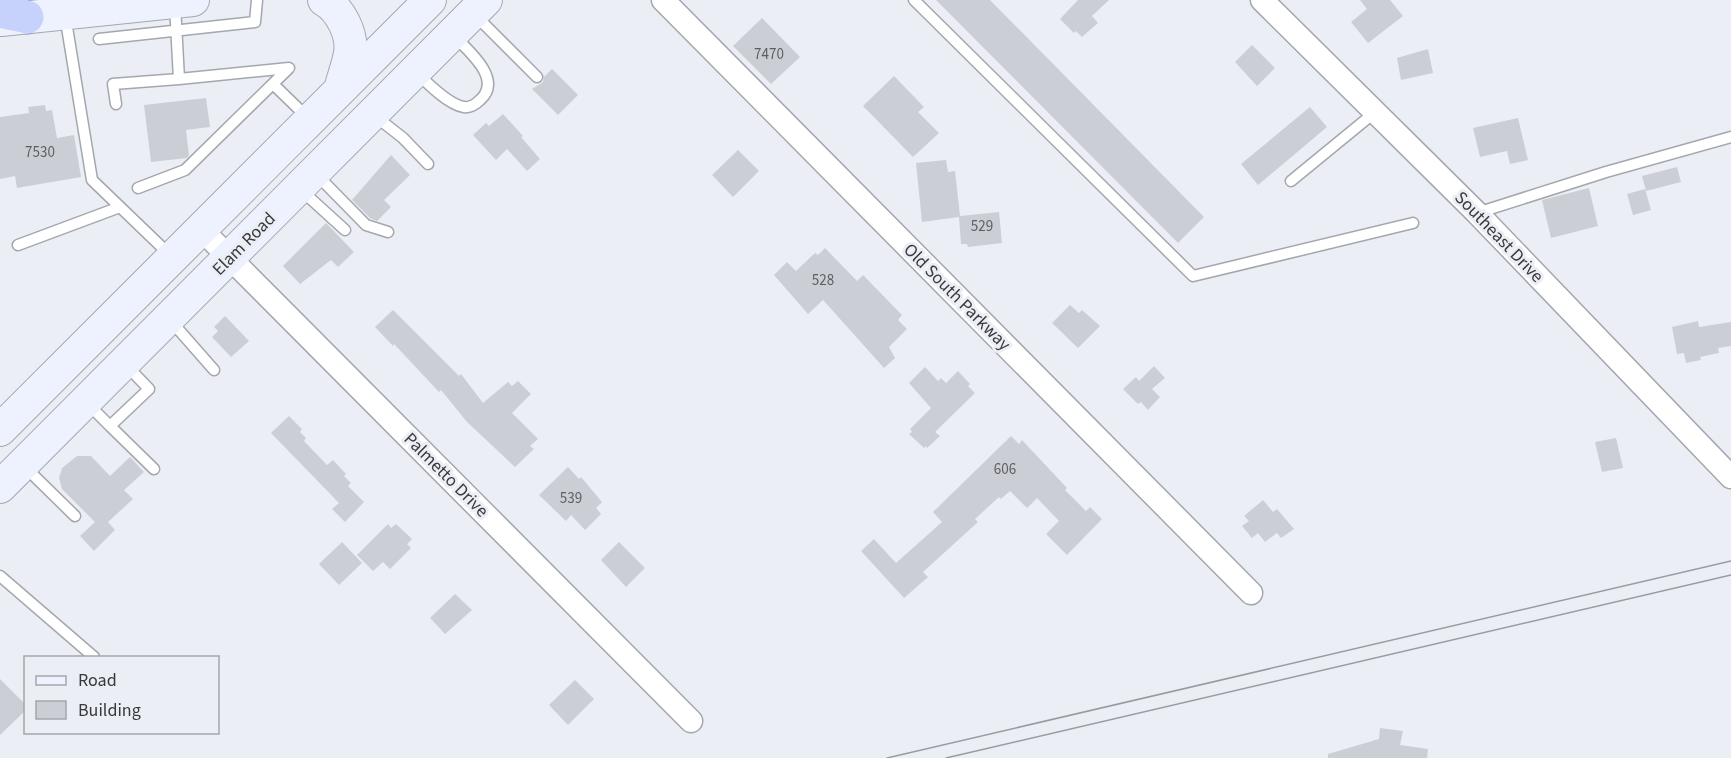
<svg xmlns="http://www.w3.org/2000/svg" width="1731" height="758" font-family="'Source Sans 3',sans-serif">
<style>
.building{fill:#ccced6}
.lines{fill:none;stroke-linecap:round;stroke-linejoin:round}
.service-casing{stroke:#a4a7ae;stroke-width:13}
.minor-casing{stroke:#a4a7ae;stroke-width:25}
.secondary-casing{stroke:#a4a7ae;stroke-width:34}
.motorway-casing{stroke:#949cb8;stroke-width:35}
.service{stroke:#fff;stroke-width:10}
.minor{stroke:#fff;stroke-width:22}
.secondary{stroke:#eef2fe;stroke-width:32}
.motorway{stroke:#c6d2fb;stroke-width:33}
.tram{stroke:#9a9ba1;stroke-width:1.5}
.labels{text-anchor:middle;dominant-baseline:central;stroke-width:6;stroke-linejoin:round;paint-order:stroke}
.number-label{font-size:15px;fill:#5d5e62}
.street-label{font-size:18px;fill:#38393c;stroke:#eceef6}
</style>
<rect width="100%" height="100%" fill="#eceef6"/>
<!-- building -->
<path class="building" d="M936,0H990L1204,217L1178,243Z
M1078,0H1109L1092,16L1098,23L1082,37L1076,31L1074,33L1060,19Z
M1360,0H1390L1403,16L1368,43L1351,22L1367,9Z
M762,18L800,57L771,84L733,46Z
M1252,45L1275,68L1257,86L1235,62Z
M1428,49L1433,73L1401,80L1397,58Z
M552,69L578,95L558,115L532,89L543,82L544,77Z
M894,76L924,107L918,112L939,133L913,157L863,106Z
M206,98L210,127L186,130L189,155L187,158L151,162L144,105Z
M45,105L46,111L52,110L57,138L74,135L81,177L17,188L15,176L0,179V117L29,113L28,107Z
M1310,107L1327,127L1258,185L1241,164Z
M503,114L523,136L521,137L540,159L527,171L507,149L496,160L473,135L486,123L489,126Z
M1518,118L1528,160L1510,164L1507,151L1480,157L1473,128Z
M738,150L759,171L733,197L712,175Z
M391,155L410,175L384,200L391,207L377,221L370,218L352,200Z
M946,160L948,172L955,171L960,216L999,212L1002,243L968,247L967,244H961L959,217L922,222L916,163Z
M1677,167L1681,182L1646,191L1642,176Z
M1589,188L1598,226L1551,238L1542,200Z
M1645,189L1651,210L1633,215L1627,194Z
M326,223L354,252L338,267L331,260L300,284L283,266Z
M825,248L857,281L863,275L902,315L898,320L907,329L889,347L895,358L884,368L823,300L808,314L774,275L787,262L796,271L815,253L818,255Z
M1070,305L1079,313L1082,310L1100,326L1078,348L1052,323Z
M393,310L459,376L461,374L483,403L508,382L512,386L518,381L531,394L512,413L538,439L530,446L534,449L515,467L467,422L441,390L439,392L394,344L393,346L375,327Z
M225,316L249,341L231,357L212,337L218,331L214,327Z
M1698,321L1699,327L1731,322V346L1718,348L1719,353L1700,357L1701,360L1686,363L1684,353L1677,354L1672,327Z
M1154,366L1165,378L1152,389L1160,397L1148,410L1141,402L1138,404L1123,389L1136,377L1139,381Z
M925,367L938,381L941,378L946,383L958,371L970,384L968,386L975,393L935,432L940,436L927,448L926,446L924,448L909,434L912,432L910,429L931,408L909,383Z
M289,416L302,429L300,432L306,438L304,441L327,465L333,460L346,474L344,476L351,483L348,486L364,502L345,522L332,509L339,503L271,433Z
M1011,436L1019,444L1022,440L1067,488L1065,490L1086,511L1090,507L1102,519L1067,555L1046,534L1059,521L1037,498L1027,508L1010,491L1001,499L999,497L975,519L978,522L923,572L928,577L904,598L861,551L874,539L896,563L942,522L933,512Z
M1616,438L1623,468L1602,472L1595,442Z
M77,456H91L110,476L130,457L144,472L124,490L133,499L108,522L115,530L94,551L80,536L95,522L62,489L59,478L62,468Z
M568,467L579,479L581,477L602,502L596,508L601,514L585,530L571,515L566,521L539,495Z
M1263,500L1273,512L1277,509L1294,529L1281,538L1277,533L1265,542L1258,533L1252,538L1242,526L1249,521L1244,516Z
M388,524L391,528L396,524L412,539L407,544L411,548L390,569L383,562L373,571L357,555Z
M342,542L362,563L339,585L319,564Z
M619,542L645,568L626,587L601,560Z
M455,594L472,610L445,634L430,618Z
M0,679L26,705V710L0,735Z
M575,680L594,699L568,725L549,705Z
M1380,728L1403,731L1400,745L1428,749L1427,758H1328V754L1379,739Z"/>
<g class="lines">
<defs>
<path id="service" d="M914,0L1193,276L1413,223
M474,14L537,77
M65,15L92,180L170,255
M99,39L255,22L257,0
M416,72C427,83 449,105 464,107C471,108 476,104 480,100C503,80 470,52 455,37
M273,84L308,118
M116,104L113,84L179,79L175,5
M375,116L403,138L428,164
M315,173L366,225L388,232
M1291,181L1374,113
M138,188L185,170L289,68L179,79
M301,190L345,230
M1477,213L1606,172L1731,137
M18,245L120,207
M171,321L214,370
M86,402L110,426L149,389L126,365
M110,426L154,469
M25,467L75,516
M0,576L94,657"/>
<path id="minor" d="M663,0L1251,593
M1262,0L1477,213L1731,477
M201,229L691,721"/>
<path id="secondary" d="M324,0C340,9 353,34 350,53C348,65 343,78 340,90
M1,20L193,0
M0,430L430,0
M0,487L486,0"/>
<path id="motorway" d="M0,11L27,17"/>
</defs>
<!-- service casing -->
<use href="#service" class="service-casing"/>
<!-- minor casing -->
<use href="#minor" class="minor-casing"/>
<!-- secondary casing -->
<use href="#secondary" class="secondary-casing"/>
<!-- motorway casing -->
<use href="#motorway" class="motorway-casing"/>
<!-- service -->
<use href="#service" class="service"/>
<!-- minor -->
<use href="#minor" class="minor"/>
<!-- secondary -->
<use href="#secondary" class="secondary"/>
<!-- motorway -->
<use href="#motorway" class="motorway"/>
<!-- tram -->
<path class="tram" d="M887,758L1731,561
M946,758L1731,575"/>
</g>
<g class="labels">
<!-- number labels -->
<g class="number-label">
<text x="769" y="54">7470</text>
<text x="40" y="152">7530</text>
<text x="982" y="226">529</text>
<text x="823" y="280">528</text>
<text x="1005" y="469">606</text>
<text x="571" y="498">539</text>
</g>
<!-- street labels -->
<g class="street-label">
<text transform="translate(1499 237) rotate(46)">Southeast Drive</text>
<text transform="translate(244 244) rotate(-45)">Elam Road</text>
<text transform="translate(957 297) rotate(45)">Old South Parkway</text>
<text transform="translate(446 475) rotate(45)">Palmetto Drive</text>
</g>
</g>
<!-- legend -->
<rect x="24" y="656" width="195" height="78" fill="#eceef6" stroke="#a4a6ac" stroke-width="1.5"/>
<rect x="36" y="676" width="30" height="9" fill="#eef2fe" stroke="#a4a6ac" stroke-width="1.5"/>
<text x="78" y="686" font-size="18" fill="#38393c">Road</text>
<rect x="36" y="701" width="30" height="18" fill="#ccced6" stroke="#a4a6ac" stroke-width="1.5"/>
<text x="78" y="716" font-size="18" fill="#38393c">Building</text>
</svg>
